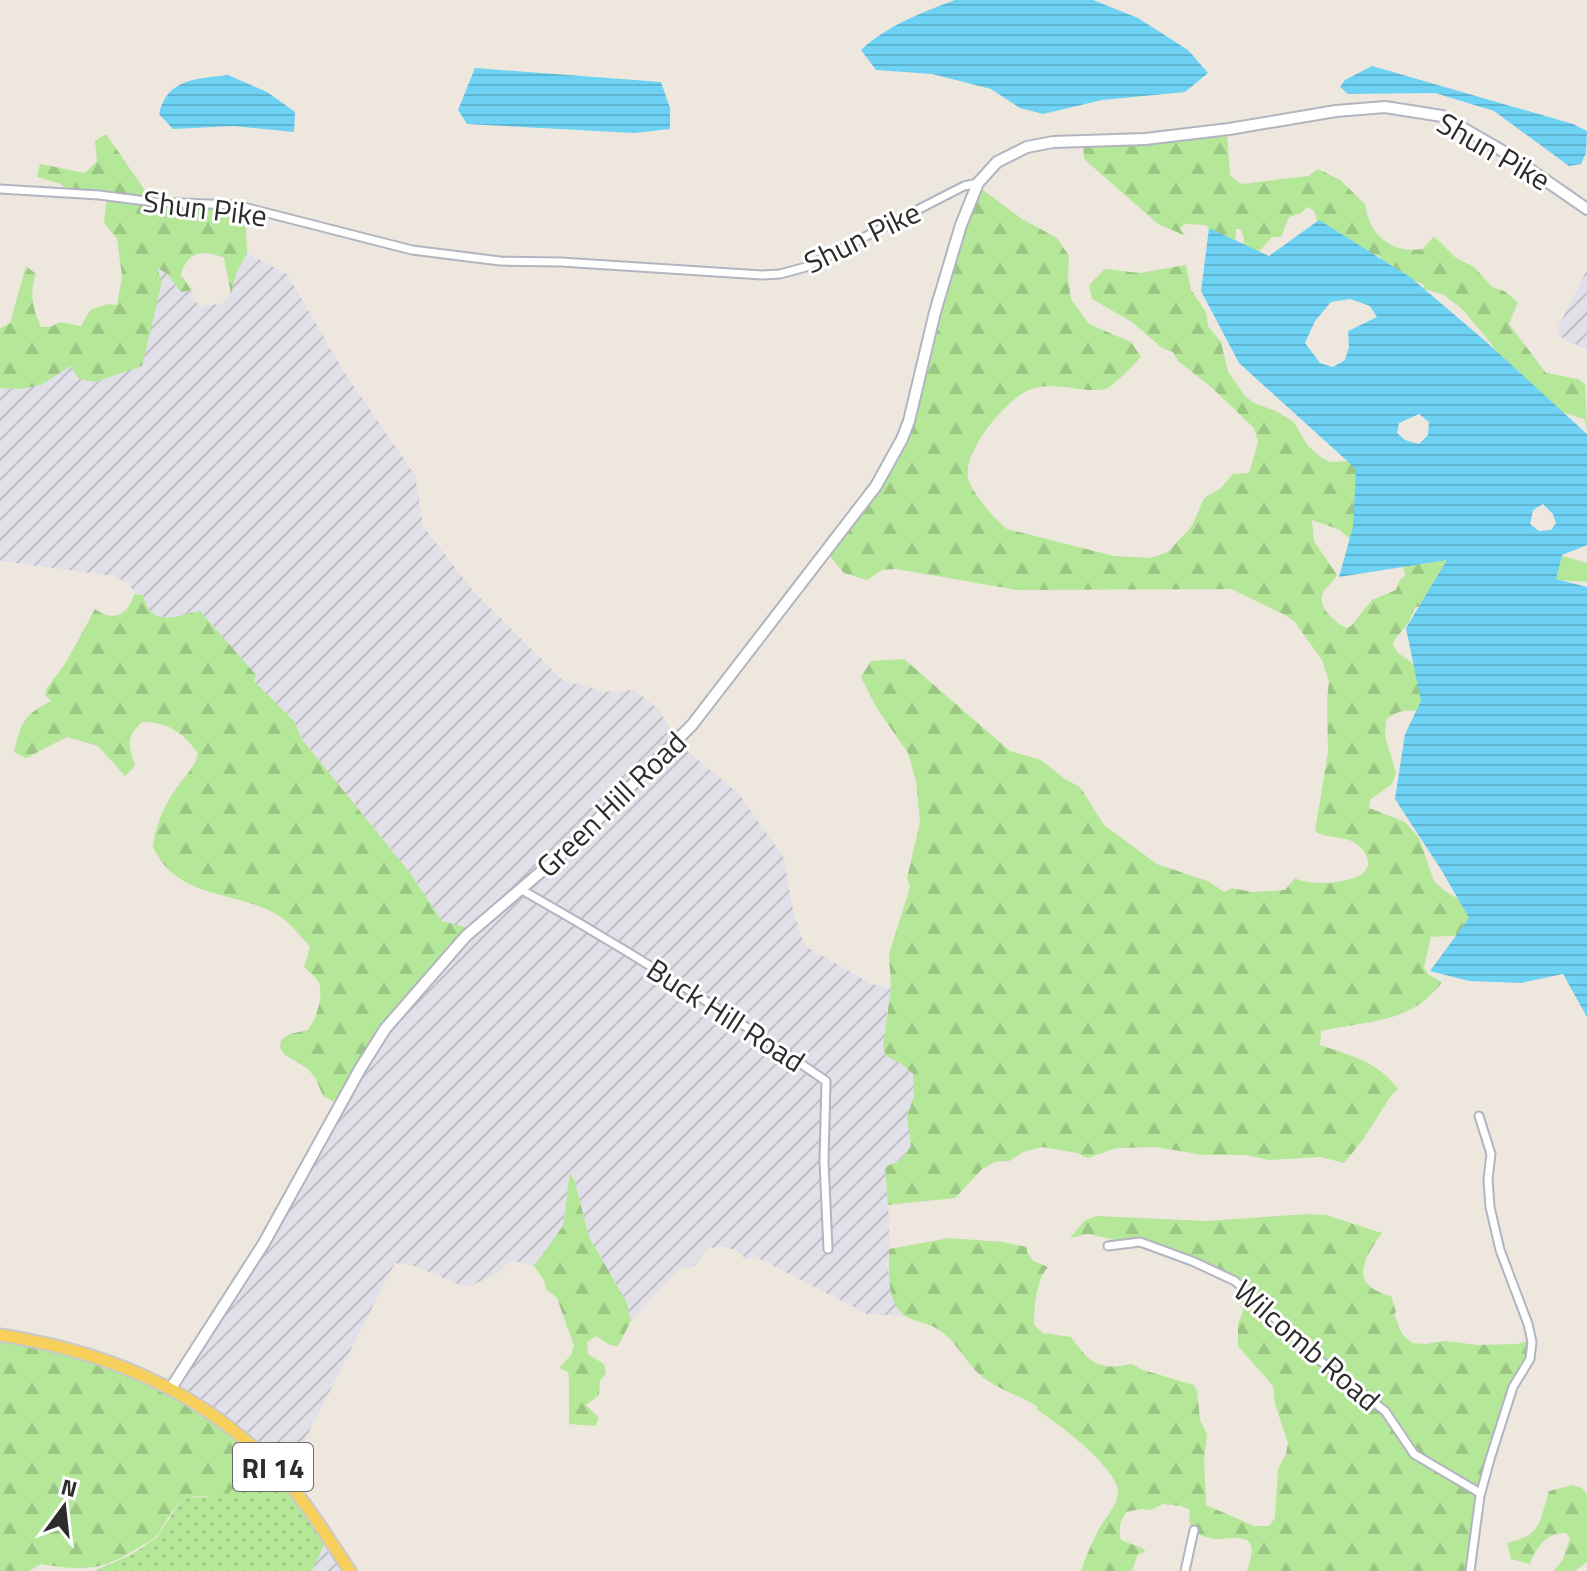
<svg xmlns="http://www.w3.org/2000/svg" width="1587" height="1571" font-family="'Titillium Web',sans-serif">
<style>
.industrial{fill:url(#industrial-furrows)}
.green{fill:url(#green-dots)}
.forest{fill:url(#forest-firs)}
.water{fill:url(#water-rules);fill-rule:evenodd}
.lines{fill:none;stroke-linecap:round;stroke-linejoin:round}
.street-casing{stroke:#b2b5c0;stroke-width:11}
.secondary-casing{stroke:#b2b5c0;stroke-width:14}
.primary-casing{stroke:#c8c8c8;stroke-width:15}
.street{stroke:#fff;stroke-width:7}
.secondary{stroke:#fff;stroke-width:10}
.primary{stroke:#f7d05b;stroke-width:11}
.labels{text-anchor:middle;dominant-baseline:central;stroke-width:6;stroke-linejoin:round;paint-order:stroke}
.shield{fill:#fff;stroke:#6b6b6b;stroke-width:2}
.shield-label{font-size:28px;font-weight:bold;fill:#2c2c2c}
.street-label{font-size:30px;fill:#2c2c2c;stroke:#fff}
</style>
<defs>
<pattern id="industrial-furrows" width="10" height="10" patternUnits="userSpaceOnUse" patternTransform="scale(2)"><rect width="10" height="10" fill="#e1dfe7"/><path d="M-1 1l2-2M0 10L10 0M9 11l2-2" fill="none" stroke="#c1c0c6"/></pattern>
<pattern id="green-dots" width="8" height="8" patternUnits="userSpaceOnUse" patternTransform="scale(2)"><rect width="8" height="8" fill="#b5e799"/><path d="M2 2h.1M6 6h.1" fill="none" stroke="#9cc684" stroke-width="1.8" stroke-linecap="round"/></pattern>
<pattern id="forest-firs" width="22" height="20" patternUnits="userSpaceOnUse" patternTransform="scale(2)"><rect width="22" height="20" fill="#b5e799"/><path d="M5 1l3.5 6h-7zM16 11l3.5 6h-7z" fill="#9cc684"/></pattern>
<pattern id="water-rules" width="6" height="5" patternUnits="userSpaceOnUse" patternTransform="scale(2)"><rect width="6" height="5" fill="#6ed2f4"/><path d="M0 2.5h6" fill="none" stroke="#5fb4d1"/></pattern>
</defs>
<rect width="100%" height="100%" fill="#eee7de"/>
<!-- industrial -->
<path class="industrial" d="M247,253L287,274L344,372L415,475L423,526L473,591L562,680L605,692L635,690L658,709L681,746L738,793L784,858L792,906L804,945L871,984L891,988L886,1017L887,1056L903,1064L913,1075L914,1096L907,1117L911,1146L901,1160L885,1168L889,1221V1255L886,1265L906,1316L867,1314L754,1256L747,1260L736,1250L723,1247L708,1248L694,1266L679,1269L631,1321L627,1303L589,1237L575,1182L571,1173L563,1226L534,1266L511,1260L498,1273L470,1286L460,1285L415,1266L395,1263L295,1459L278,1475L174,1390L266,1240L442,921L410,873L301,738L294,721L254,681L201,612L168,618L156,617L147,610L143,595L135,594L129,584L114,576L0,561V388L21,389L70,366L156,267L166,273L181,292L192,290L194,300L201,307L223,303L231,293L236,274Z
M1587,270V350L1559,336L1557,329Z
M326,1541L349,1571H312Z"/>
<!-- green -->
<path class="green" d="M264,1462L278,1475L326,1541L312,1571H94L131,1555L157,1537L177,1507L186,1498L214,1496L247,1480Z"/>
<!-- forest -->
<path class="forest" d="M1227,131L1230,175L1241,184L1308,176L1318,169L1340,180L1365,204C1369,235 1391,254 1423,249L1433,237L1436,238L1455,257L1474,267L1492,287L1504,291L1518,302L1509,324L1546,373L1578,379L1585,384L1587,429L1584,419L1562,412L1503,361L1486,337L1461,308L1444,295L1424,289L1423,284L1394,273L1391,264L1383,262L1379,256L1321,236L1314,210L1307,207L1301,213L1289,217L1281,237H1272L1241,272L1244,239L1241,229H1236L1235,245L1227,243L1226,236L1216,235L1206,225L1184,224L1180,229L1186,236L1158,224L1084,159L1083,139Z
M106,134L144,189L161,200L245,208L247,253L236,274L231,294L224,258C203,249 187,251 181,275L192,290L181,292L166,273L157,268L162,282L142,366L95,382L79,379L70,366L43,384L22,389L0,388V328L10,323L26,266L36,274C29,293 33,310 41,327H50L60,322L81,326L90,310L108,304L117,305L122,276L117,239L104,223L107,197L69,193L61,184L37,177L40,164L85,173L97,161L95,141Z
M979,187L1022,219L1057,238L1069,256L1068,279L1071,299L1089,324L1131,342L1141,357C1134,364 1113,387 1105,389C1084,394 1056,380 1031,389C1007,398 959,454 969,481C974,495 995,520 1007,529L1114,556L1150,558L1168,552L1192,526L1204,498L1221,488L1233,474L1249,473L1258,442L1254,428L1210,386L1178,361L1173,352L1162,348L1132,322L1092,299L1089,285L1105,269L1139,273L1186,265L1191,290L1206,312L1208,326L1221,342L1228,372L1245,396L1254,403L1276,411L1294,422L1308,446L1322,458L1331,462L1349,461L1360,470L1362,550L1340,530L1312,520L1314,541L1337,575C1334,582 1328,585 1324,591C1315,606 1335,623 1347,628L1351,626L1372,600L1396,590L1399,581L1405,576L1403,562L1447,559L1459,568L1432,605L1415,607L1409,622L1394,640L1393,645L1398,653L1411,662L1419,673L1427,712C1412,710 1398,708 1386,720L1385,736L1396,773L1392,784L1370,800L1369,808L1405,822L1419,838L1434,881L1445,891L1475,909L1467,935L1431,937L1424,967L1429,975L1442,982C1411,1024 1369,1020 1321,1031L1320,1045C1352,1056 1377,1061 1398,1089L1392,1094L1362,1141L1344,1163L1321,1157L1269,1160L1245,1155H1203L1156,1147L1116,1148L1088,1158L1077,1153L1042,1147L1023,1152L1009,1161L995,1162L982,1169L955,1198L888,1205L885,1167L901,1160L911,1146L907,1117L914,1096L913,1074L902,1064L886,1056L883,1046L891,988L889,954L910,887L907,878L920,822L916,781L908,753L876,707L861,677L871,661L904,659L1010,751L1041,760L1065,779L1080,787L1104,825L1157,864L1210,882L1224,892L1232,888L1252,892L1285,890L1295,878C1314,889 1392,883 1361,848C1348,833 1329,841 1315,831L1328,752L1327,700L1329,681L1322,660L1294,621L1283,614L1231,589L1017,590L896,569L882,570L867,580L844,573L827,553L903,439L951,254Z
M1553,553L1587,563V582L1558,580L1548,574Z
M134,594L143,595C152,629 174,616 200,611L256,675L254,681L294,721L301,738L410,873L442,921L472,929L396,1015L340,1105L323,1096L316,1079L308,1069L285,1055L280,1048L281,1040L290,1034L308,1030C316,1019 325,994 318,981C314,975 308,971 304,967L310,947C301,937 291,923 279,916C236,889 178,901 153,847C155,827 164,805 177,787C186,775 194,768 198,754C185,733 166,721 142,722C125,738 129,745 135,766L125,776L98,746L67,737L26,758L14,752C21,722 24,715 51,701L45,695L46,689L65,664L95,609C113,623 129,614 134,594Z
M570,1172L575,1182L589,1237L627,1303L631,1321L618,1346L610,1345L596,1336L587,1342L588,1354L604,1364L606,1373L600,1381L599,1395L586,1405L599,1418L595,1426L569,1424V1378L568,1372L559,1368L571,1355L574,1346L557,1298L546,1289L544,1280L534,1266L563,1226Z
M1307,1214L1326,1215L1382,1233C1363,1259 1348,1285 1391,1296L1396,1312L1394,1314L1402,1334L1412,1343L1425,1344L1445,1341L1478,1345L1517,1344L1530,1340L1533,1351L1513,1387L1480,1494L1471,1571H1247C1257,1541 1252,1535 1221,1539C1212,1540 1202,1535 1194,1533L1189,1521L1190,1510L1181,1506L1163,1504L1151,1510L1141,1509L1126,1512C1120,1521 1118,1530 1121,1540L1144,1549L1145,1552L1138,1554L1132,1571H1081C1085,1558 1092,1543 1098,1531C1104,1519 1117,1506 1118,1493C1120,1470 1057,1422 1037,1410V1406C1018,1395 994,1388 978,1373C963,1358 955,1339 936,1328C923,1321 908,1322 898,1309C887,1294 889,1267 889,1249L949,1238L1003,1242L1027,1247V1252L1033,1261L1048,1267C1036,1280 1034,1308 1034,1325L1043,1333L1071,1337C1090,1364 1100,1371 1132,1364L1143,1370L1194,1385L1197,1391L1200,1420L1207,1435L1204,1459L1206,1505L1254,1526H1269L1275,1518L1278,1469L1286,1454L1288,1443L1275,1404L1273,1386L1238,1346V1324L1243,1311L1239,1284L1152,1248L1088,1234L1070,1238L1084,1221L1096,1216L1206,1221Z
M0,1337L60,1346L171,1387L264,1462C249,1475 237,1493 214,1496C204,1497 194,1494 184,1500C173,1507 165,1523 158,1534C154,1540 145,1543 138,1548C103,1571 83,1571 41,1564L29,1571H0Z
M1573,1485L1582,1488L1587,1494V1562L1575,1571H1554L1563,1559L1570,1538L1566,1533C1546,1533 1537,1546 1530,1564L1511,1559L1507,1543C1542,1535 1539,1523 1549,1491Z"/>
<!-- water -->
<path class="water" d="M955,0H1093L1138,18L1188,50L1208,73L1185,92L1102,100L1043,114L1020,108L991,89L932,74L876,70L861,50C888,25 921,13 955,0Z
M1372,66L1573,124L1587,131L1586,153L1581,164L1569,166L1494,111L1435,93L1348,94L1340,87L1345,80Z
M475,68L661,82L670,108V129L634,133L467,124L458,110Z
M228,75L267,92L295,112L294,132L233,126L173,129L159,114C167,78 197,79 228,75Z
M1319,220L1410,277L1483,339L1587,434V545L1562,555L1556,579L1587,587V1017L1563,974L1521,983L1469,981L1430,971L1469,918L1442,871L1395,799L1405,734L1421,701L1406,628L1447,560L1339,577L1353,527L1356,469L1239,363L1201,291L1209,228L1269,256ZM1350,299L1370,306L1377,317L1348,331L1349,347L1345,360L1333,367L1320,363L1305,343L1315,321L1331,302ZM1419,414L1429,422L1428,435L1419,444L1405,440L1397,433L1399,423ZM1543,504L1553,514L1556,523L1551,530L1539,531L1530,524L1533,510Z"/>
<g class="lines">
<defs>
<path id="street" d="M0,189L99,195L154,202L236,205L412,250L500,261L561,262L762,275L780,274L806,267L964,186L978,183
M522,890C626,949 728,1013 826,1081L824,1161L828,1249
M1108,1246L1140,1242L1192,1261L1235,1281L1318,1359L1385,1411L1414,1454L1480,1493
M1185,1571L1194,1530
M1470,1571L1480,1496L1490,1459L1513,1387L1530,1359L1532,1342L1528,1324L1500,1250L1490,1207L1488,1179L1491,1154L1479,1116"/>
<path id="secondary" d="M171,1388L264,1243L360,1069L385,1029L466,936L571,846L692,725L876,486L902,439L909,421L935,312L961,225L978,183L997,162L1027,147L1053,142L1145,139L1229,129L1336,111L1385,107L1442,116L1506,153L1587,209"/>
<path id="primary" d="M0,1335C117,1353 218,1398 295,1491C315,1516 332,1544 350,1571"/>
</defs>
<!-- street casing -->
<use href="#street" class="street-casing"/>
<!-- secondary casing -->
<use href="#secondary" class="secondary-casing"/>
<!-- primary casing -->
<use href="#primary" class="primary-casing"/>
<!-- street -->
<use href="#street" class="street"/>
<!-- secondary -->
<use href="#secondary" class="secondary"/>
<!-- primary -->
<use href="#primary" class="primary"/>
</g>
<g class="labels">
<!-- shield labels -->
<rect class="shield" x="233" y="1443" width="80" height="48" rx="6"/>
<g class="shield-label">
<text x="273" y="1467">RI 14</text>
</g>
<!-- street labels -->
<g class="street-label">
<text transform="translate(1494 151) rotate(30)">Shun Pike</text>
<text transform="translate(205 208) rotate(7)">Shun Pike</text>
<text transform="translate(862 237) rotate(-26)">Shun Pike</text>
<text transform="translate(611 804) rotate(-44)">Green Hill Road</text>
<text transform="translate(726 1015) rotate(33)">Buck Hill Road</text>
<text transform="translate(1307 1345) rotate(41)">Wilcomb Road</text>
</g>
</g>
<!-- north arrow -->
<g transform="translate(64 1507) rotate(15)" stroke="#ffffff" stroke-width="6" paint-order="stroke">
<path d="M0-6L14 30L0 20L-14 30Z" fill="#2c2c2c"/>
<text y="-12" font-size="22" font-weight="bold" text-anchor="middle" fill="#2c2c2c">N</text>
</g>
</svg>
